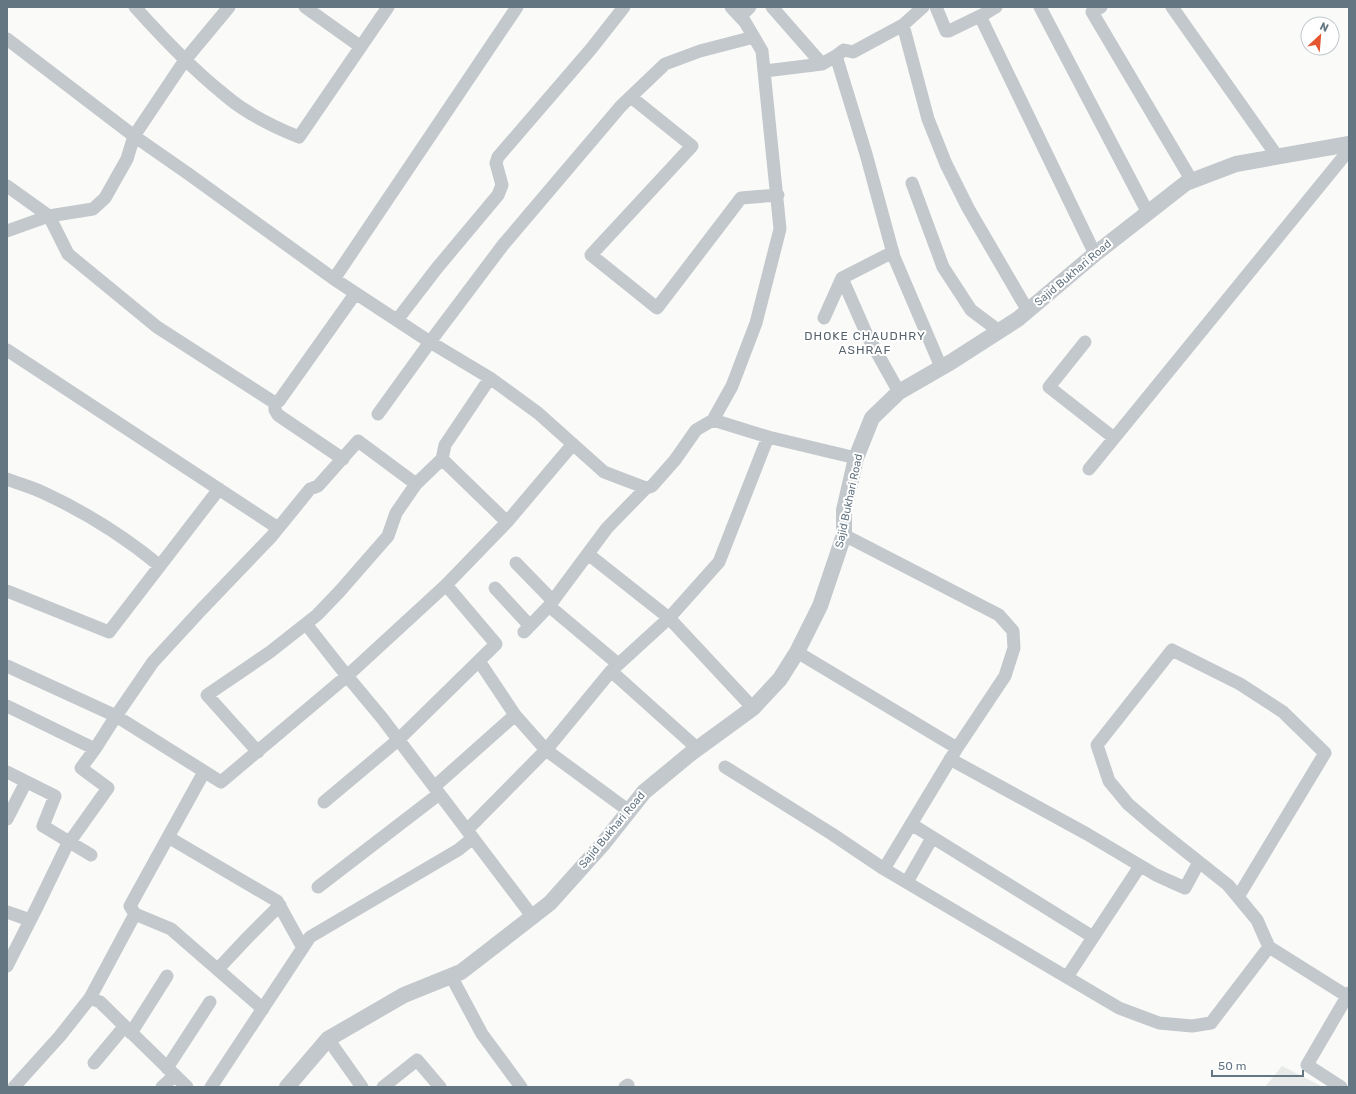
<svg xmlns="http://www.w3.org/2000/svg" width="1356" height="1094" font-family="Rubik,sans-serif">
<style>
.built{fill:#e8e9e9}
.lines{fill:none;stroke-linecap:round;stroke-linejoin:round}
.minor{stroke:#c3c8cc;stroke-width:13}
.tertiary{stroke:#c3c8cc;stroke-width:16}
.labels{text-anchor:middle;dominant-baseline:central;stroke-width:4;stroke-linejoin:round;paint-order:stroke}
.street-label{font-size:11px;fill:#657683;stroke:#fff}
.neighbourhood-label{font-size:12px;letter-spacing:1px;fill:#57646e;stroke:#fff}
</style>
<rect width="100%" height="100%" fill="#fafaf8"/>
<!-- built -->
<path class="built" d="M1282,1066L1323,1087H1265Z"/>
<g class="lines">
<!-- minor -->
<path class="minor" d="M135,7C162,37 189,66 220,91C227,97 234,103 242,108C260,120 279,129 299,137L388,7
M305,7L361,47
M772,7L822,64
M936,7L946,31H949L986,13L996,7
M1040,7L1148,213
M1101,7L1092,12L1192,181
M1172,7L1277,156
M980,16L1095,254
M740,17L750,7
M903,25L928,119L946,164L968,208L1028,311
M7,39L134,136L190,175L334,279L430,342L490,378L538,413L604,472L646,488L652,486L675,460L696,430L713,420L768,437L856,458
M836,56L866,154L894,257L941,367
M765,71L822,64L836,56L844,50L853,52L903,25L923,7
M631,97L692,146L591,255L657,308L741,198L778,195
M912,183L943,267L971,310L999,331
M7,186L49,216L68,254L157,327L275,403L279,401L355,294
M7,231L49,216L93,209L105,198L127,159L134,136L185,60L229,7
M842,278L867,335L899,392
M334,279L517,7
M824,318L842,278L893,252
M397,320L437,268L498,195L502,185L496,163L498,157L591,49L624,7
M1085,342L1049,387L1114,438
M7,350L278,528
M275,403V410L278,415L343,459
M378,414L430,342L503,245L621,106L665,64L700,51L754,37
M713,420L732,386L756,323L780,229L762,51L745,22L731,7
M442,459L507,522
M1089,469L1349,150
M7,479C19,484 32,487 44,493C85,512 125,537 160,566
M844,535L999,615L1013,631L1014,648L1005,676L957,748L884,869
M588,554L669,618L753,708
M516,563L553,601
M495,588L530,626
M7,591L109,632L219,489
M549,606L618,664
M306,624L347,676L446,585L507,522L573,444
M524,632L549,606L607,528L646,488
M797,652L957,748
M479,661L515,715L546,750L629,811
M7,666L116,716L221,782L347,676L382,718L532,916
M611,671L669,618L719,562L768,437
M7,706L95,749L116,716L153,662L200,611L271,537L310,489L318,486L358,441L416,484
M258,752L207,695L270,652L317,615L340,591L388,536L396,513L416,484L442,459L445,445L490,378
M950,759L1087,834L1156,875L1185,888L1199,862
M725,767L832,834L884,869L1119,1008L1159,1023L1192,1026L1211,1023L1269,947L1347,996
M7,772L55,796L43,826L91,855
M434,787L515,715
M324,802L398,740L496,644L446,585
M7,819L26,782
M911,824L1093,937
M467,830L546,750L611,671L698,749
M168,837L277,901L303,948
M907,882L932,838
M318,887L439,794
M1238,897L1325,753L1283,712L1240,684L1172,650L1097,745L1109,781L1128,804L1155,827L1228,885L1257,920L1269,947
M7,912L30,920
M135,914L130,906L204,772
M7,966L36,909L66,847L108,788L81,768L95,749
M218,969L248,937L280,905
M451,976L482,1034L521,1087
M1067,977L1140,866
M131,1033L167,976
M328,1039L362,1087
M94,1063L124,1027
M167,1068L210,1002
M14,1087L60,1036L90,998
M162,1087L175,1075
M187,1087L100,1002L90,998L135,914L171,929L263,1009
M211,1087L310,937L458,850L473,838
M383,1087L417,1060L440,1087
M625,1087L628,1085
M1341,1087L1307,1065L1349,993"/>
<!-- tertiary -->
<path class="tertiary" d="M287,1087L328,1039L404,995L461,972L550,903L602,845L644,792L690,754L753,708L780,679L797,652L820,606L844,535V510L856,458L872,418L899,392L951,362L1018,319L1095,254L1186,183L1236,164L1349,144"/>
</g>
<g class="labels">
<!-- street labels -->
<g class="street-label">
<text transform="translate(1073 273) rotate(-40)">Sajid Bukhari Road</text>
<text transform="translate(849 501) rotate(-78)">Sajid Bukhari Road</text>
<text transform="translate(612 830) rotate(-50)">Sajid Bukhari Road</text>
</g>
<!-- neighbourhood labels -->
<g class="neighbourhood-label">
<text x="865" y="336">DHOKE CHAUDHRY<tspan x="865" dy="14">ASHRAF</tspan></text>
</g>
</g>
<!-- border -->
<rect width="1356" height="1094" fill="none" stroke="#657683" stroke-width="16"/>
<!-- north arrow -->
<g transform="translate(1320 36) rotate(26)"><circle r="19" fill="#ffffff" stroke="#c1c8cd"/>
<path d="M0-3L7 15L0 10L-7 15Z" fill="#e4572e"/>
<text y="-6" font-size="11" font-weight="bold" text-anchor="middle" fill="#657683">N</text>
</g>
<!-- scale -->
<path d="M1212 1070v6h91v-6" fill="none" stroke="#657683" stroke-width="2"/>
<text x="1218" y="1070" font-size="12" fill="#657683" stroke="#ffffff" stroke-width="3" paint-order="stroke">50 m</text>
</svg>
